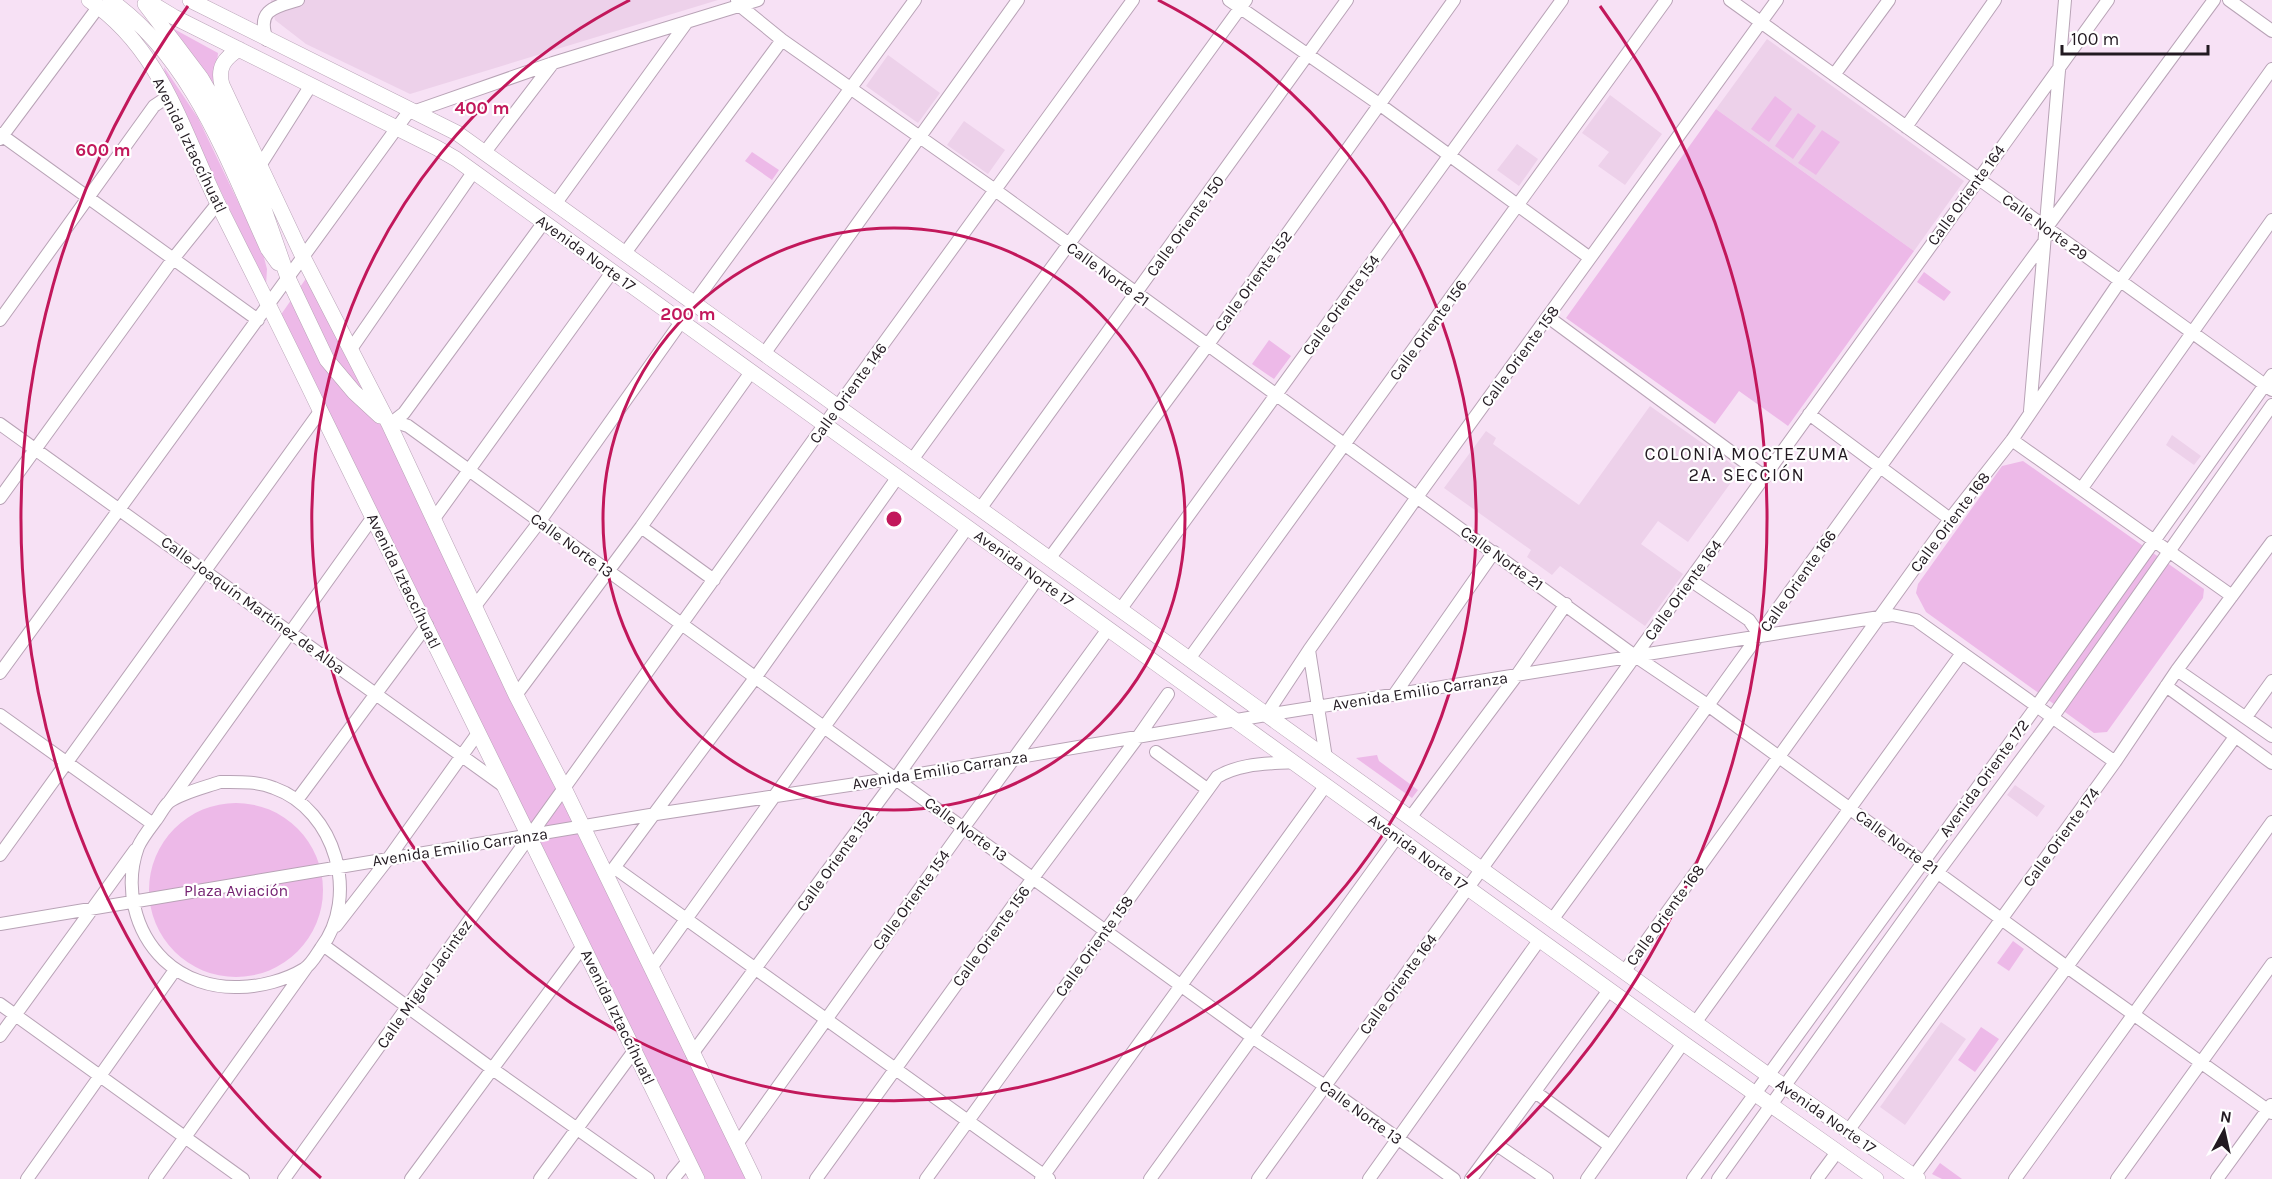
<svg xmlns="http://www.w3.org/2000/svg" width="2272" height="1179" font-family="Karla,sans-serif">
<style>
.built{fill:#edd1ea}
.green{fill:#edb9e8}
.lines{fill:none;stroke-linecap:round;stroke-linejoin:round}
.minor-casing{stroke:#b8a3b6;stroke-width:14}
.major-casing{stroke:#b8a3b6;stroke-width:16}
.minor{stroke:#fff;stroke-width:12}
.major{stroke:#fff;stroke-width:15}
.ring{fill:none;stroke:#c2185b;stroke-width:3}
.labels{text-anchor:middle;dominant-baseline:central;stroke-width:4.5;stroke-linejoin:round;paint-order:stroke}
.street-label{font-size:16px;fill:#221a21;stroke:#fff}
.park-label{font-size:16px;fill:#752272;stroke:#fff}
.neighbourhood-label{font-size:18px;letter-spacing:1.5px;fill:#221a21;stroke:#fff}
.centre{fill:#c2185b;stroke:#fff;stroke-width:3}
.ring-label{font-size:18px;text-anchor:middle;font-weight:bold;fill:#c2185b;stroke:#fff;stroke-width:4.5;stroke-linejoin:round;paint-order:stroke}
</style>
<rect width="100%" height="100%" fill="#f7e1f5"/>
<!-- built -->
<path class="built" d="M271,0H718L410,94L306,44L275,20Z
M1767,39L1964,181L1914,251L1716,109Z
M888,55L940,93L918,123L866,86Z
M1610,95L1662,134L1625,185L1598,166L1609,152L1582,133Z
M964,121L1005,150L988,174L947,145Z
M1517,144L1538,159L1519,186L1497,170Z
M1650,406L1740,470L1688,542L1658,521L1641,544L1683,574L1645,626L1560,566L1552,575L1527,557L1531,550L1444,488L1486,431L1496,438L1493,444L1579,505Z
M2172,435L2201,456L2194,465L2166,445Z
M2015,785L2045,806L2037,817L2007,795Z
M1941,1022L1966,1039L1905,1125L1880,1107Z"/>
<!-- green -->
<path class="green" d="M163,23L218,53L216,74L218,96Z
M164,67L198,118L263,254L267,269L266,285L165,75Z
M1775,96L1792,109L1769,142L1751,129Z
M1716,109L1914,251L1788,426L1739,391L1715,424L1566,318Z
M1798,113L1816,126L1793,159L1775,146Z
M1822,130L1840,142L1816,175L1798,163Z
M752,152L779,170L772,180L745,161Z
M1924,272L1951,292L1944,301L1917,282Z
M307,277L393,442L750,1179H701L280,316Z
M1269,340L1291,356L1274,379L1252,364Z
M2023,461L2204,589L2203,598L2107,732L2094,733L1926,612L1916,593L1918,584L2002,466Z
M1377,755L1379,761L1418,790L1412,798L1356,758Z
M149 890a87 87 0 1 1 174 0a87 87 0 1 1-174 0Z
M2013,941L2024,949L2009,971L1997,963Z
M1981,1027L1999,1039L1975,1072L1958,1060Z
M1940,1163L1962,1179H1942L1932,1174Z"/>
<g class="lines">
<defs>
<path id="minor" d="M737,0L739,5L782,40L995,190L1635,656L1709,706L2067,967L2272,1113
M1229,0L1379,104L1590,258
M1730,0L2272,390
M2229,0L2272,31
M267,40C256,10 274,7 298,0
M1834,75L1889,0
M1906,127L1995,0
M0,134L258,320
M0,139L99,6
M485,152L553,63
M261,164L311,85
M556,203L687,22
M2047,227L2214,0
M625,253L782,40
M694,303L915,0
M1548,317L1765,477
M0,320L154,106L169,96
M351,349L474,171
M764,354L1018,0
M2030,411L2065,0
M1809,414L1950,519
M0,424L505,787
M389,424L399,423L408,426L1252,1037L1325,1086L1454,1179
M390,424L404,413L544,222
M2012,440L2232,596
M912,460L1246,0
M2082,488L2272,220
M0,498L173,259L218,203
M980,509L1347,0
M433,520L612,272
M641,527L714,580
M1049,559L1207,346L1454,0
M1690,580L1749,620L1760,636
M475,606L540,521L681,322
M1120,610L1562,0
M1309,650L1326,758
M1189,659L1666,0
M2177,670L2272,736
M0,673L407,114L553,63L758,0
M2166,686L2272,763
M516,695L641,527L751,372
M1394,695L1494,552
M0,715L153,824
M1266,715L1309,650L1417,497L1777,0
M2246,717L2272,681
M1156,752L1207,789
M220,782C238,782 257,781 274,788C336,810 360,897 321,948C317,954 311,965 304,969C286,980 260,987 239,987C212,988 184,979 164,960C134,931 124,886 138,847C142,838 150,828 156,820C160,815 164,806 169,802C181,793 206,787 220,782Z
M297,800L427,625
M169,802L373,517
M1410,818L1517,675L1566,604
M0,855L321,410
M615,868L1049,1179
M611,872L755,678L897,478
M1552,920C1717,695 1878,467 2044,242
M0,924L656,814L896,778L1266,715L1892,615L1916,620L2115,762
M336,926L388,859L478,733
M323,945L491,1068L648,1179
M651,968L967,528
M1624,972L1950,519L2012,440L2120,281L2272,69
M0,1004L243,1179
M1695,1023L1962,653
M0,1036L135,850
M692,1054L896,778L1038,578
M1535,1092L1610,1146
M1848,1131L2115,762L2177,670L2272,542
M737,1144L964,827L1108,629
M1497,1145L1547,1179
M1914,1176L2235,737
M27,1179L175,970
M155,1179L306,968
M284,1179L817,435L1133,0
M411,1179L583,946
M540,1179L634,1051
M673,1179L688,1161
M816,1179L1033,878L1138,737L1168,694
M926,1179L1217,777C1240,763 1267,764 1293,762
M1041,1179L1326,785
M1150,1179L1397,837
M1258,1179L2108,0
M1369,1179L1540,939
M1471,1179L1609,990
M1587,1179L1683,1043
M1693,1179L2036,707L2272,375
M1718,1179L1938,872L2052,718L2272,405
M1817,1179L1837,1152
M2015,1179L2272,822
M2117,1179L2272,964
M2217,1179L2271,1105"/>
<path id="major" d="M89,0C162,49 182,131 219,206C253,274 287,341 320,410C445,666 573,921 697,1179
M110,0C193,59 227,160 268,249L278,263
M146,0L174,17L437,148L456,159L1683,1043L1876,1179
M190,0L457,133L1768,1075L1918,1179
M145,4L201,78L215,102L257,189L288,278L327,360L354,392L380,416
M239,49C225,58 217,67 222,85L303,257L389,424L516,695L564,788L754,1179"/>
</defs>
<!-- minor casing -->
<use href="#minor" class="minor-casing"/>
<!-- major casing -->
<use href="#major" class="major-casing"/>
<!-- minor -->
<use href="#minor" class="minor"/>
<!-- major -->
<use href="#major" class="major"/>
</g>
<!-- distance rings -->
<g class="ring">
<circle cx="894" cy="519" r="291"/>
<path d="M1158 0A582 582 0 1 1 630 0"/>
<path d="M321 1178A873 873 0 0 1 188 6M1600 6A873 873 0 0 1 1467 1178"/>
</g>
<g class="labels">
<!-- street labels -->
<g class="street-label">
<text transform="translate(190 145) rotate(64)">Avenida Iztaccíhuatl</text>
<text transform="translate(1966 195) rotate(-54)">Calle Oriente 164</text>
<text transform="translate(1185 226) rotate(-54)">Calle Oriente 150</text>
<text transform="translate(2045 227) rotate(36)">Calle Norte 29</text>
<text transform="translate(586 253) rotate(36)">Avenida Norte 17</text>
<text transform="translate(1108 274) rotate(36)">Calle Norte 21</text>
<text transform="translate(1253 281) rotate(-54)">Calle Oriente 152</text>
<text transform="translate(1341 305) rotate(-54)">Calle Oriente 154</text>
<text transform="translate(1428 330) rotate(-54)">Calle Oriente 156</text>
<text transform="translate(1520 356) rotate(-54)">Calle Oriente 158</text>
<text transform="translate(848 393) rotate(-54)">Calle Oriente 146</text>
<text transform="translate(1950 522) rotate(-53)">Calle Oriente 168</text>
<text transform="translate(572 545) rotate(36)">Calle Norte 13</text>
<text transform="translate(1502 558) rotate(36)">Calle Norte 21</text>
<text transform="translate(1024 568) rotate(36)">Avenida Norte 17</text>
<text transform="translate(404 581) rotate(64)">Avenida Iztaccíhuatl</text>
<text transform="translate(1798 581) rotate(-55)">Calle Oriente 166</text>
<text transform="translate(1683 590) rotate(-54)">Calle Oriente 164</text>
<text transform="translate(253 605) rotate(36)">Calle Joaquín Martínez de Alba</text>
<text transform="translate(1420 691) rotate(-9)">Avenida Emilio Carranza</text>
<text transform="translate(940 770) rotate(-9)">Avenida Emilio Carranza</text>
<text transform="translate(1984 778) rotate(-54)">Avenida Oriente 172</text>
<text transform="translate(966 829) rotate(36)">Calle Norte 13</text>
<text transform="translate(2061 837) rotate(-54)">Calle Oriente 174</text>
<text transform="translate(1897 842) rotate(36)">Calle Norte 21</text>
<text transform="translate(460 847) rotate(-9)">Avenida Emilio Carranza</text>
<text transform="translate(1418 852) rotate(36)">Avenida Norte 17</text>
<text transform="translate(835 861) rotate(-54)">Calle Oriente 152</text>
<text transform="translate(911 900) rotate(-54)">Calle Oriente 154</text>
<text transform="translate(1665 915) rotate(-54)">Calle Oriente 168</text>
<text transform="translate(991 936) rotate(-54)">Calle Oriente 156</text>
<text transform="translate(1094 946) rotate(-54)">Calle Oriente 158</text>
<text transform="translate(424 984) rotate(-55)">Calle Miguel Jacintez</text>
<text transform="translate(1398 984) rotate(-54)">Calle Oriente 164</text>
<text transform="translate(618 1017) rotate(64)">Avenida Iztaccíhuatl</text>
<text transform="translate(1361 1112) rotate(36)">Calle Norte 13</text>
<text transform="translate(1826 1116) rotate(35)">Avenida Norte 17</text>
</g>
<!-- park labels -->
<g class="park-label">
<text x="236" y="890">Plaza Aviación</text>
</g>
<!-- neighbourhood labels -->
<g class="neighbourhood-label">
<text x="1747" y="454">COLONIA MOCTEZUMA<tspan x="1747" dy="21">2A. SECCIÓN</tspan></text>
</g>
</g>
<circle cx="894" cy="519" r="9" class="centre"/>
<g class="ring-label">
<text x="482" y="114">400 m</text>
<text x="103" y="156">600 m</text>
<text x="688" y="320">200 m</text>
</g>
<!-- north arrow -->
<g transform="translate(2224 1131) rotate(8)" stroke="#ffffff" stroke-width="4.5" paint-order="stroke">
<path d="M0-4.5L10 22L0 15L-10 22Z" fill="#221a21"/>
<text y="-9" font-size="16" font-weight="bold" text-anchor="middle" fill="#221a21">N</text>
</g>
<!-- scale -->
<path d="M2062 45v9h146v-9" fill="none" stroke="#221a21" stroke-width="3"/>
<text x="2071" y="45" font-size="18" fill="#221a21" stroke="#ffffff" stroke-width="4.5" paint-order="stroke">100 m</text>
</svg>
